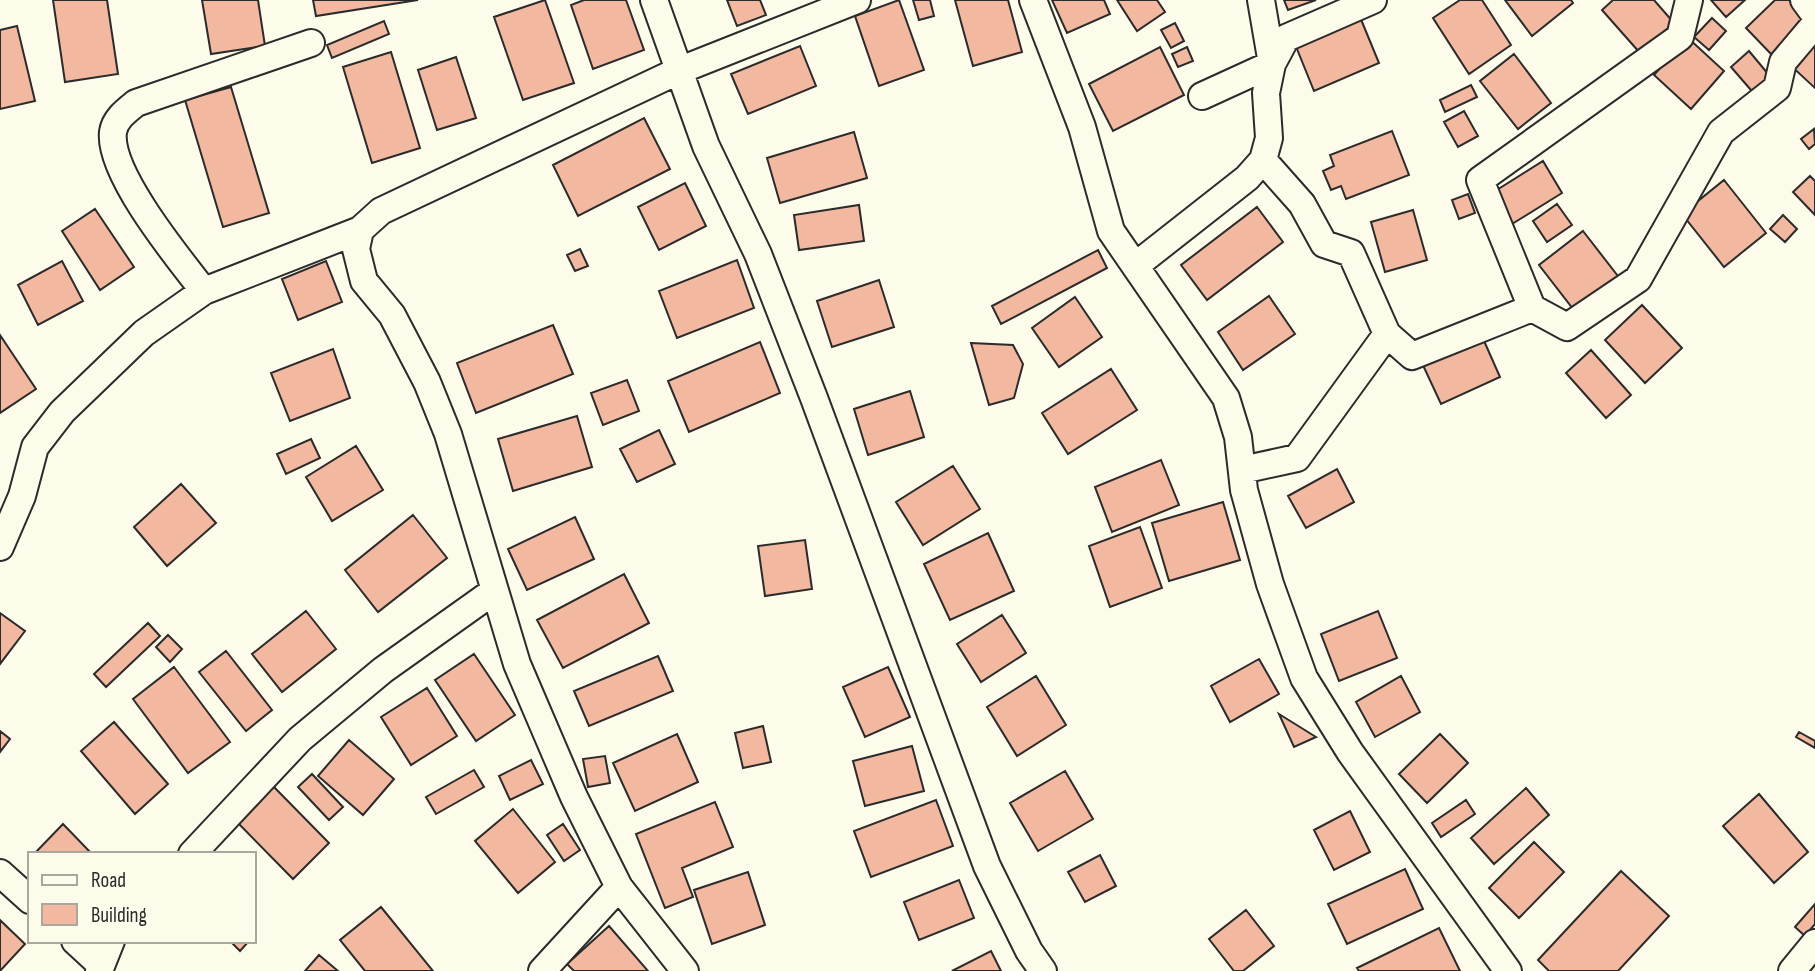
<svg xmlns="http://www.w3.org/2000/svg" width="1815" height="971" font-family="'Sofia Sans Condensed',sans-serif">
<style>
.building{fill:#f2b8a0;stroke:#2b2b2b;stroke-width:2}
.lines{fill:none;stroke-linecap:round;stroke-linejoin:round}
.minor-casing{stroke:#2b2b2b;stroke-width:30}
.minor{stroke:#fdfbea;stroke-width:26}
</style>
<rect width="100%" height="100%" fill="#fdfbea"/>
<!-- building -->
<path class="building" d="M53,0H107L118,74L65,82Z
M202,0H258L265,46L211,54Z
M313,0H418L316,16Z
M545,0L574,83L523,100L494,17Z
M584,0H626L644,50L593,69L571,5Z
M727,0H760L766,15L737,26Z
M899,0L924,70L879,86L855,16Z
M913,0H930L934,16L919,20Z
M955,0H1008L1022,52L973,66Z
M1052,0H1104L1110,14L1067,33Z
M1117,0H1157L1165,12L1137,31Z
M1284,0H1316L1288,10Z
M1460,0H1482L1511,45L1469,74L1433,18Z
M1505,0H1571L1573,3L1532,36Z
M1613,0H1654L1674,23L1640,53L1602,10Z
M1711,0H1745L1726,17Z
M1775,0H1789L1808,20L1772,55L1746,28Z
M1360,17L1379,63L1314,91L1295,44Z
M1712,18L1726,31L1709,50L1694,37Z
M384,21L389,34L332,58L327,45Z
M1175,23L1184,41L1171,48L1161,30Z
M17,26L35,101L0,109V30Z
M1815,35V88L1789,64Z
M1687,37L1724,71L1691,109L1654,75Z
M800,46L816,86L748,114L731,74Z
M1160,47L1184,95L1113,131L1089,84Z
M1187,47L1193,61L1178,67L1172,54Z
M1749,51L1774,81L1757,97L1731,67Z
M391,52L420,148L372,163L343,67Z
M1514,54L1551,103L1518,129L1480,81Z
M456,57L476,118L437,130L418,70Z
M1471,85L1477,97L1445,112L1440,100Z
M231,87L269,213L223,227L185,100Z
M1464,111L1478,136L1458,147L1444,122Z
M644,118L670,169L578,216L553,165Z
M1814,129L1815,144L1809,149L1801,139Z
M1392,131L1409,175L1346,199L1341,186L1331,190L1323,171L1334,166L1330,155Z
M854,132L867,178L780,203L767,158Z
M1543,161L1562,193L1512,224L1492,193Z
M1810,176L1815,181V215L1793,192Z
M1724,180L1766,233L1724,267L1682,214Z
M685,183L706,226L659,250L638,207Z
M1468,194L1475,213L1459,219L1452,200Z
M1557,204L1572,225L1547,242L1533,221Z
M859,205L864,241L799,250L794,215Z
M1257,207L1283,242L1207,300L1181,265Z
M95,209L134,267L100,290L62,231Z
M1413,210L1427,260L1385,272L1371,222Z
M1783,215L1797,229L1785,242L1770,229Z
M1583,231L1621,280L1577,314L1539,265Z
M580,249L588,266L575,271L567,255Z
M1098,250L1107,268L1001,324L992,306Z
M737,260L754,308L677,338L659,291Z
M62,261L83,301L38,325L18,285Z
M326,261L342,302L298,320L282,279Z
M879,280L894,327L832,347L817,301Z
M1269,296L1295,334L1243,370L1218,332Z
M1075,297L1102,337L1059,367L1032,328Z
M1642,305L1682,348L1645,383L1605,340Z
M553,325L573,374L476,413L457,363Z
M1481,334L1500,377L1441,404L1421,361Z
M0,335L36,389L0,413Z
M760,342L780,393L689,432L668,381Z
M971,343L1013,345L1023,364L1014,398L989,405Z
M333,349L350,398L290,421L271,373Z
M1591,350L1631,395L1606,418L1566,373Z
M1111,369L1137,410L1068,454L1042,413Z
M627,380L639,411L603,425L591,393Z
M910,391L924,437L868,455L854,409Z
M577,416L592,467L513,491L498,439Z
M659,430L675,464L637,482L620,449Z
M311,439L320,458L286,474L277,454Z
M356,446L383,490L332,521L306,477Z
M1161,460L1179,505L1112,532L1095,487Z
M953,466L980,509L923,545L896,502Z
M1337,469L1354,502L1306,528L1288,496Z
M181,484L216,523L167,566L134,527Z
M1223,502L1240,560L1169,581L1152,523Z
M413,515L447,558L378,612L345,570Z
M575,517L594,559L527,590L508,549Z
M1140,527L1162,588L1110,607L1089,546Z
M988,533L1014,591L950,620L924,564Z
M805,540L812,589L765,596L758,546Z
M624,574L649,623L563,668L537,620Z
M306,611L336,649L282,692L252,654Z
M1378,611L1397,658L1339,681L1321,634Z
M0,613L25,631L0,664Z
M1002,615L1026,653L981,682L957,644Z
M148,623L160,636L106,687L94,674Z
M168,635L182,649L170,662L156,647Z
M226,651L272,710L246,731L199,672Z
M474,654L515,715L476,741L435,680Z
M658,656L673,691L589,726L574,691Z
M1259,659L1279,694L1230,722L1211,686Z
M174,667L230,742L188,773L133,699Z
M888,667L910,717L865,737L843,687Z
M1036,676L1066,725L1017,756L987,707Z
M1401,676L1420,712L1375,737L1356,702Z
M427,688L457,736L411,765L381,717Z
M1279,714L1316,737L1294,747Z
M114,722L168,784L135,814L81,751Z
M763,726L771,762L743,768L735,733Z
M0,731L10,739L0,752Z
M1799,732L1815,741V748L1796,737Z
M677,734L698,782L635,811L613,763Z
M1440,734L1468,763L1427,803L1399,774Z
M349,740L394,779L363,815L318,776Z
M912,746L924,791L865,806L853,761Z
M605,756L610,783L588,787L583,759Z
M531,760L543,784L510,800L499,776Z
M474,770L484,787L436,814L426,797Z
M1065,771L1093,819L1038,851L1010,803Z
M312,774L343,807L329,820L298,787Z
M273,786L329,843L293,879L237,822Z
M1526,788L1549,815L1494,864L1471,838Z
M1759,794L1808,852L1774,883L1723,826Z
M936,800L953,846L871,877L854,831Z
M1466,800L1475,814L1441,837L1432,823Z
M715,802L733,847L682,868L693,897L665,908L636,834Z
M513,809L555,862L518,893L475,841Z
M1350,811L1370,852L1334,870L1314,830Z
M63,824L92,854H34Z
M563,824L580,850L564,861L547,835Z
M1534,842L1564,872L1519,918L1489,888Z
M1100,855L1116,886L1085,902L1068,872Z
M1405,869L1423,909L1347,944L1328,904Z
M1621,871L1669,916L1618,971H1549L1538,960Z
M748,872L765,925L712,944L694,890Z
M959,880L974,918L919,940L904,902Z
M1815,904V924L1805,936L1795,927Z
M381,907L433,971H365L340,940Z
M1246,910L1274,946L1243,971H1234L1209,939Z
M0,920L25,944L0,971Z
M609,926L648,971H574L567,964Z
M1439,928L1460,971H1359L1357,968Z
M230,941H249L240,951Z
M991,951L1001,971H952Z
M319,955L338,971H305Z"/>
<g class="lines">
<defs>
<path id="minor" d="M654,0L706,146L758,254L814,398L987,866L1029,951L1043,971
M1033,0L1082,127L1111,231L1226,398L1238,437L1244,490L1270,584L1304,678L1350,752L1508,971
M1804,0L1815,15
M1202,96L1272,64L1261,0
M360,230L356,249L364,281L392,315L427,382L448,434L517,664L574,797L619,887L685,971
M1135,266L1247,178L1263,160L1269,138L1266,93L1272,64L1286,38L1373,0
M204,291C179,259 108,173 113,132C115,119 126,111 136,103L311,43
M1532,308L1567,327L1638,279L1721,132L1777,88L1783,62L1815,24
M1387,334L1412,356L1532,308L1480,180L1680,37L1689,0
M1242,470L1297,458L1387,334L1351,253L1324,244L1302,204L1263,160
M0,547L22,496L35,447L62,412L144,333L204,291L360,230L381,211L678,71L857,0
M192,854L300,739L383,670L494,591
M0,873L30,900
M75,941L100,964
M99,971L111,941
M542,971L619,887
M1792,971L1815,943"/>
</defs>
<!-- minor casing -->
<use href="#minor" class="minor-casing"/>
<!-- minor -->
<use href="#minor" class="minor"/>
</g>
<!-- legend -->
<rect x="28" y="852" width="228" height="91" fill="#fdfbea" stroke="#a9a89e" stroke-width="2"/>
<rect x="42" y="875" width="35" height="10" fill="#fdfbea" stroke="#a9a89e" stroke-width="2"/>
<text x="91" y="887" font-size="21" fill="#2b2b2b">Road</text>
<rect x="42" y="904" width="35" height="21" fill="#f2b8a0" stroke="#a9a89e" stroke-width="2"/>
<text x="91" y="922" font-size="21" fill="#2b2b2b">Building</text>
</svg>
